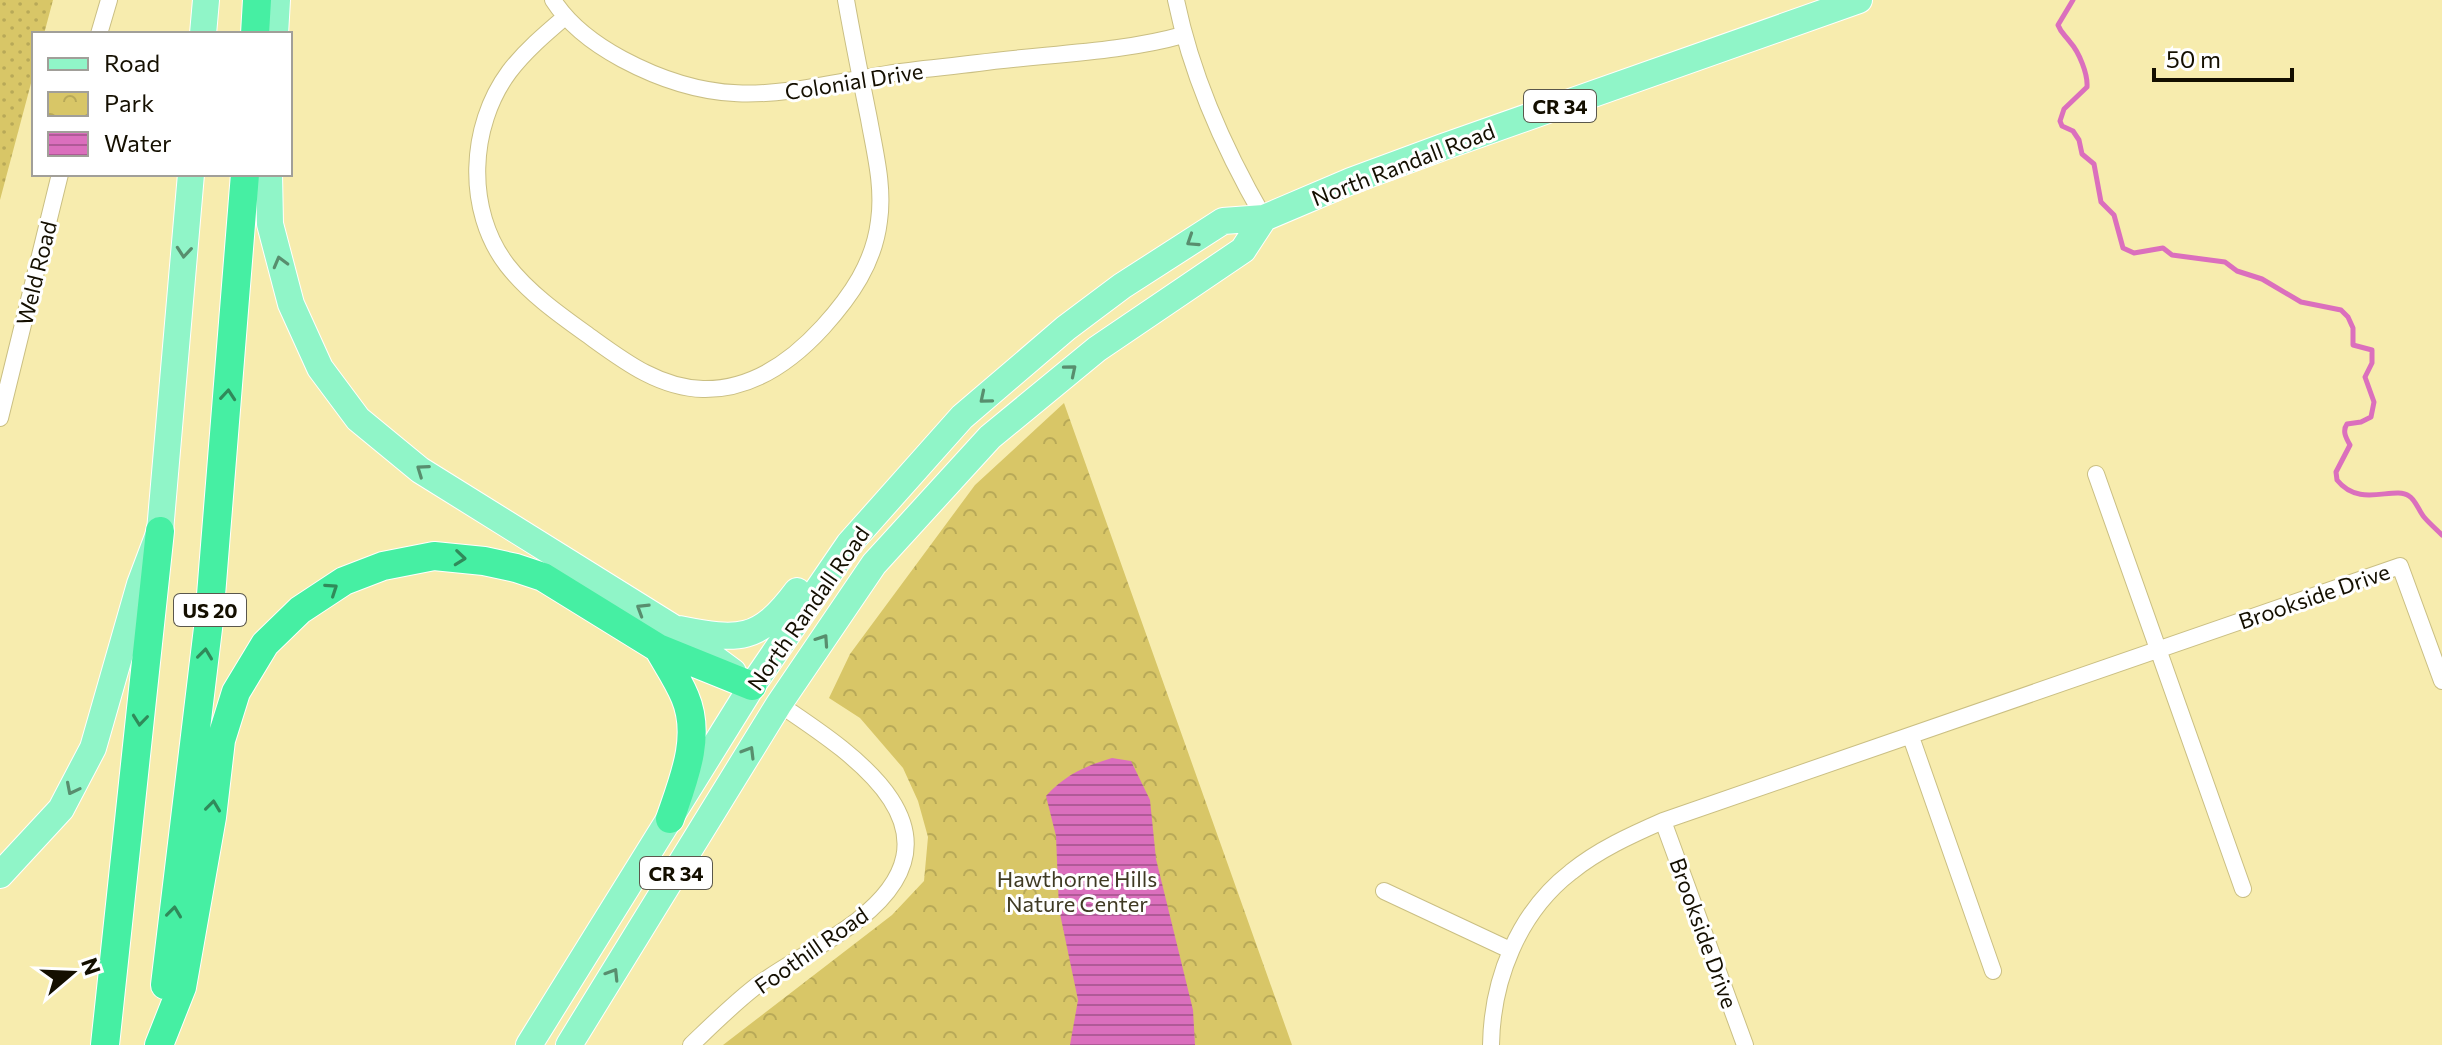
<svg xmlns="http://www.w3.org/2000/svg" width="2442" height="1045" font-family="Commissioner,sans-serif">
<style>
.grass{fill:url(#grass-dots)}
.park{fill:url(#park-crowns)}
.water{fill:url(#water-rules)}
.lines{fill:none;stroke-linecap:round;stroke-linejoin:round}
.stream{stroke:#db6fbd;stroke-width:5}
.minor-casing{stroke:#cabf83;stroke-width:18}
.primary-casing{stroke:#fff;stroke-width:28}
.motorway-casing{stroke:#fff;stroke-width:30}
.minor{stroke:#fff;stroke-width:16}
.primary{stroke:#90f5c8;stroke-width:26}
.motorway{stroke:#46efa3;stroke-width:28}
.oneway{stroke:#588e6e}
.oneway2{stroke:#308a5a}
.labels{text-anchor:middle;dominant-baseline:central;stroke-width:6;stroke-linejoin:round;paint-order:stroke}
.shield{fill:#fff;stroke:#5a574c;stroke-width:2}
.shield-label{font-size:20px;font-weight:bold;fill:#140f00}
.street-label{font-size:22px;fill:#140f00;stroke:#fff}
.park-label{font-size:22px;fill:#3f3a23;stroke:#fff}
</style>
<defs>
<pattern id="grass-dots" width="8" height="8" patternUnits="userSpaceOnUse" patternTransform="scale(2)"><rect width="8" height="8" fill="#d8c667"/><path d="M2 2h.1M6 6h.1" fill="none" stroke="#b8a958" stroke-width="1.8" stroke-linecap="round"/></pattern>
<pattern id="park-crowns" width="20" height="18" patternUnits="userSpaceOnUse" patternTransform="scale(2)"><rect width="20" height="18" fill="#d8c667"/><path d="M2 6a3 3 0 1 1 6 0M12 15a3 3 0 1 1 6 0" fill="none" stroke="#b8a958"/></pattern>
<pattern id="water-rules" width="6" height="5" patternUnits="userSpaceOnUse" patternTransform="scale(2)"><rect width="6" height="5" fill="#db6fbd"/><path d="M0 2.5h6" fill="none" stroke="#b05a97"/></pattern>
</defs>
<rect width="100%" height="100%" fill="#f7ecae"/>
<!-- grass -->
<path class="grass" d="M0,0H53L44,34H34V72L0,200Z"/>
<!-- park -->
<path class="park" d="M1064,403L1292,1045H723L892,915L924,881L928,837L918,801L903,768L860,718L829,698L850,654L975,485Z"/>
<!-- water -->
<path class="water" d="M1112,758L1131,761L1150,800L1156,859L1193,1010L1195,1045H1070L1078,1000L1059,909L1056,836L1046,796C1065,775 1085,766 1112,758Z"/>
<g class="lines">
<!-- stream -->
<path class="stream" d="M2073,0L2058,25C2061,33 2065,35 2070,42C2079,52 2088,74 2087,87L2064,109L2060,121L2062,126L2073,131L2079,140L2082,154L2094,164L2101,202L2114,215L2123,248L2134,253L2163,248L2172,255L2225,262L2237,271L2262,279L2301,302L2341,310L2348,317L2353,328V345L2372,350V363L2365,377L2374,402L2371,417L2361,422L2347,424C2342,431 2346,438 2350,445L2336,472L2337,480C2360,509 2394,485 2409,496C2415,499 2419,511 2424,517C2429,523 2436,529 2442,535"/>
<defs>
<path id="minor" d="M553,0C569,25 596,45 622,59C723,113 781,92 887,74C917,69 948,67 978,63C1043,54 1120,53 1183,35
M1176,0C1192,78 1224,149 1264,218
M565,17C545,34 525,51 509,72C469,126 465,210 507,265C528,292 557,313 585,333C620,358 657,388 703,389C752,390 792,361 823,327C851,296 874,263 879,221C884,187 875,153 869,119C861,79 853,40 846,0
M99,34L109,0
M0,418L60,174
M2096,474L2243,889
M1911,737L1993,971
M1663,821L1745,1045
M1384,891L1510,950
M691,1045C712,1025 732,1005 755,987C788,963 826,945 858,920C972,831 855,755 779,704
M1491,1045C1492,980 1518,913 1571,872C1598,850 1631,835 1663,821L2400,566L2442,681"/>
<path id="primary" d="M203,34L206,0
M275,34L277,0
M269,174L270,224L291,304L320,368L358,419L420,470L672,627L733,672
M679,629C739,641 759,642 797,591
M0,875L61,809L93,748L140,584L160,531L191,174
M529,1045L752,686L849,544L962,417L1066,328L1122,286L1223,221L1264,218L1351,181L1443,147L1859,0
M569,1045L779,704L874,564L990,437L1097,349L1243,250L1264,218"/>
<path id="motorway" d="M255,34L257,0
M658,648C667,664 678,680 685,697C702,737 683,781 670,819
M165,985L209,620L245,174
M105,1045L160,531
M159,1045L182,987L212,817L221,740L236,692L265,644L300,610L344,581L383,566L434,556L484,561L516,568L543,577L658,648L752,686"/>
</defs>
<!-- minor casing -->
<use href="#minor" class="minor-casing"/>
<!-- primary casing -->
<use href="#primary" class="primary-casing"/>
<!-- motorway casing -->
<use href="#motorway" class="motorway-casing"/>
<!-- minor -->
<use href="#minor" class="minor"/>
<!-- primary -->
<use href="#primary" class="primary"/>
<!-- motorway -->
<use href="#motorway" class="motorway"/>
</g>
<!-- one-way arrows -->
<defs><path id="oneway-chevron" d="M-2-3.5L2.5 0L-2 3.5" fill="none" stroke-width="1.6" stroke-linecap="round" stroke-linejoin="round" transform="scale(2)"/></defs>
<g class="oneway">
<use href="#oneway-chevron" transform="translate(1192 241) rotate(147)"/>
<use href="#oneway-chevron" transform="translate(184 252) rotate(95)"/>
<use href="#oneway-chevron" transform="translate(280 262) rotate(-105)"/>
<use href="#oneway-chevron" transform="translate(1071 370) rotate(-40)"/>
<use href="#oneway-chevron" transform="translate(985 398) rotate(140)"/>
<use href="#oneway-chevron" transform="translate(422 470) rotate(-145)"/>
<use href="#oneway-chevron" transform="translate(642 609) rotate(-148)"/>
<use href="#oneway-chevron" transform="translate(823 640) rotate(-56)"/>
<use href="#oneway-chevron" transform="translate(749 752) rotate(-59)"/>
<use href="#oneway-chevron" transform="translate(72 789) rotate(117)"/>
<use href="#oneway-chevron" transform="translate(613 974) rotate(-58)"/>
</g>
<g class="oneway2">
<use href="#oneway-chevron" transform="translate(228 395) rotate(-85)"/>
<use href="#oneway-chevron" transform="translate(460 558) rotate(6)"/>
<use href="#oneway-chevron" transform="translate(332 589) rotate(-34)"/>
<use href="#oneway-chevron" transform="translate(205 654) rotate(-83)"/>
<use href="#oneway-chevron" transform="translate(140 720) rotate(96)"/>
<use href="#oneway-chevron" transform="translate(213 806) rotate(-83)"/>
<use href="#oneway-chevron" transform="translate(174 912) rotate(-83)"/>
</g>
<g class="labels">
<!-- shield labels -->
<g class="shield">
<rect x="1524" y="90" width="72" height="32" rx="6"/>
<rect x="174" y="594" width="72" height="32" rx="6"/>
<rect x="640" y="857" width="72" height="32" rx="6"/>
</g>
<g class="shield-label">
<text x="1560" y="106">CR 34</text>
<text x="210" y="610">US 20</text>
<text x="676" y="873">CR 34</text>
</g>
<!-- street labels -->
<g class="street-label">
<text transform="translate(854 81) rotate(-9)">Colonial Drive</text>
<text transform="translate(1403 164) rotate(-21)">North Randall Road</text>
<text transform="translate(36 273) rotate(-76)">Weld Road</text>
<text transform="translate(2314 596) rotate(-19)">Brookside Drive</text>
<text transform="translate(808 608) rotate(-55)">North Randall Road</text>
<text transform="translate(1704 933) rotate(70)">Brookside Drive</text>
<text transform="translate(811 950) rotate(-35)">Foothill Road</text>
</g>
<!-- park labels -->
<g class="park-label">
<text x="1077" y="878">Hawthorne Hills<tspan x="1077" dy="25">Nature Center</tspan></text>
</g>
</g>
<!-- legend -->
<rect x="32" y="32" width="260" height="144" fill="#ffffff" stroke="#a19f99" stroke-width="2"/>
<rect x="48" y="58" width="40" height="12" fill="#90f5c8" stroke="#a19f99" stroke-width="2"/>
<text x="104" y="72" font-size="24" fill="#140f00">Road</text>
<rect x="48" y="92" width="40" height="24" fill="url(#park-crowns)" stroke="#a19f99" stroke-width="2"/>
<text x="104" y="112" font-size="24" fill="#140f00">Park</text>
<rect x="48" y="132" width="40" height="24" fill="url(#water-rules)" stroke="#a19f99" stroke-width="2"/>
<text x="104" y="152" font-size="24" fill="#140f00">Water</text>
<!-- north arrow -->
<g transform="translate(72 973) rotate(71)" stroke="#ffffff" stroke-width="6" paint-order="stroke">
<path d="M0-6L14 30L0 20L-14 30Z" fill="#140f00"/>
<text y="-12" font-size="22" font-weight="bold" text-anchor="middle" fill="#140f00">N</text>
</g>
<!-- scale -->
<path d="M2154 68v12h138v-12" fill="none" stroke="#140f00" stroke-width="4"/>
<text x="2166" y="68" font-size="24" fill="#140f00" stroke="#ffffff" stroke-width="6" paint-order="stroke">50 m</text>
</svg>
